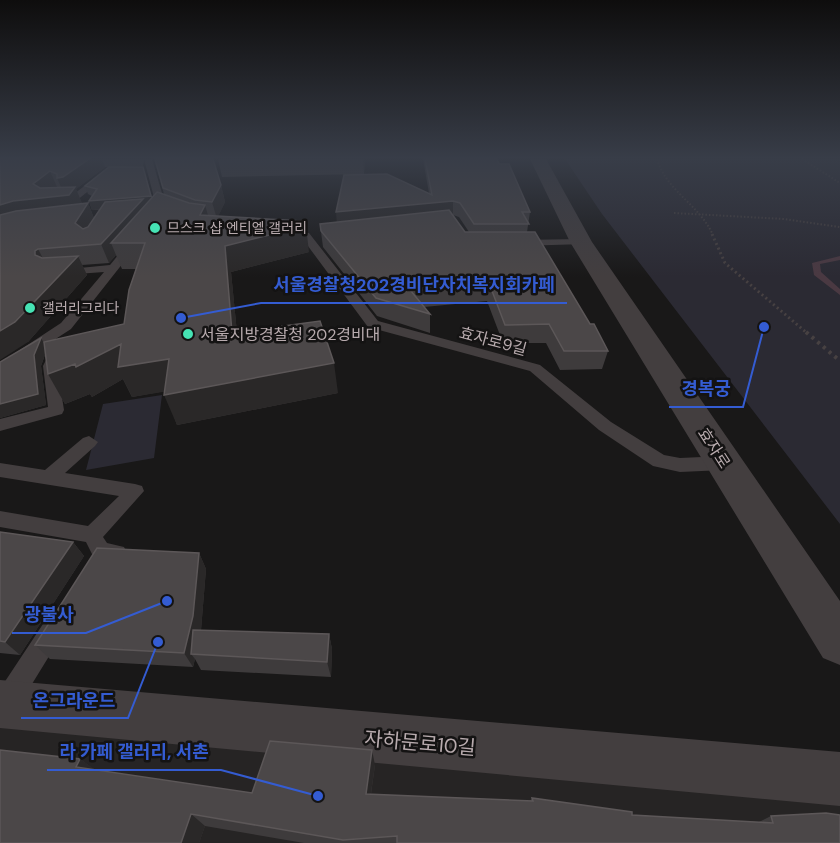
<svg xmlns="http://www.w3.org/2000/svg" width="840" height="843" font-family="'DM Sans','Noto Sans KR',sans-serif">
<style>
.built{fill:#262424}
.green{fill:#2b2a33}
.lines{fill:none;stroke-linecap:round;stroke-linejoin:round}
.stream{fill:#4a3942;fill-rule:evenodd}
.path-far2{stroke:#474142;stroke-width:2;stroke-dasharray:1.5 2;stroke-linecap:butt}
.path-far1{stroke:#474142;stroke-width:3;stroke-dasharray:2 3;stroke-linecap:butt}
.path{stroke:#474142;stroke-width:4;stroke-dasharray:3 4.5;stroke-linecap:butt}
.service{fill:#433e3f;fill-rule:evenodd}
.minor{fill:#433e3f;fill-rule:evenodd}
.tertiary{fill:#433e3f;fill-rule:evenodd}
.wall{fill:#3e3b3c;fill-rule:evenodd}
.shaded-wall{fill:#2a2828}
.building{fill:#4b4748;stroke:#5c5758;stroke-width:1.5}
.poi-dot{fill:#46e3b4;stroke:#141313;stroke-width:2}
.labels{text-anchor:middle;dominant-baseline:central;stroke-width:5;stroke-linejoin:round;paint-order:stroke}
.far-poi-label{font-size:14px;fill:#b8abae;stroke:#141313;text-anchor:start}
.poi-label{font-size:16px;fill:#b8abae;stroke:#141313;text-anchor:start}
.street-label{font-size:16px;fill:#b8abae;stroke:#141313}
.near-street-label{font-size:20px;fill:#b8abae;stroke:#141313}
.leader{fill:none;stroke:#345cd2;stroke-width:2}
.callout-dot{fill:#345cd2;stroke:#141313;stroke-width:2}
.callout-label{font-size:18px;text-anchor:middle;font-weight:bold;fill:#345cd2;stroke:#141313;stroke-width:5;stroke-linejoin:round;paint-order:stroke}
</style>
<rect width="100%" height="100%" fill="#191818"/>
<!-- built -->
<path class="built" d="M0,722L840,794V843H0Z"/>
<!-- green -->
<path class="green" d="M565,159H840V524L602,214Z
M162,395L154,458L86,470L103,404Z"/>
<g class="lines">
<!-- stream -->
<path class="stream" d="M840,256V260L820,264L821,272L840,289V295L814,275L812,263Z"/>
<!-- path-far2 -->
<path class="path-far2" d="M657,159C667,192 699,204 713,235
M802,159L840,183
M674,213L784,219L840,227"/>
<!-- path-far1 -->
<path class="path-far1" d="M712,234L725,263L807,333"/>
<!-- path -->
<path class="path" d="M806,332L840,361"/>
<!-- service -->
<path class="service" d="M144,159H152L166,207L170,208V212L157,209Z
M100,174L107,176L76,201H70V197Z
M288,230L309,233L378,321L540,365L611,422L664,455L680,458L724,456L730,458L733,463L730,468L724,470L680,472L653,466L599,430L530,371L368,327L302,238L284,235L283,233Z
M581,239L585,240V244L519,246L514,243L519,240Z
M129,242L138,244L71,329L0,375V363L61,323L104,272L63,275L57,272L59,270L110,265Z
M52,357L59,361L57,366L64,410L62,414L0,431V419L48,407L43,366L47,358Z
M89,436L98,442L95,446L65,473L135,484L142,486L144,491L103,537L107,543L124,547L127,553L124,559L117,562L94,558L86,542L0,527V511L88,526L119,496L0,477V463L45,470L83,438Z
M51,621L59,624L63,632L59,640L16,710L7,714L0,711V689L43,624Z"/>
<!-- minor -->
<path class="minor" d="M0,680L840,752V806L0,728Z"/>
<!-- tertiary -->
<path class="tertiary" d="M530,159H546L592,242L840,601V665L823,658L570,242Z"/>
</g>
<!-- wall -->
<path class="wall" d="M0,159H144L143,166L119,167H143L152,197L164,194L154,159H213L221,185L225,202L218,216L309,252L231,272L237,333L338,393L177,425L165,391L132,397L123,379L92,397L90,394L65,404L48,374L45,355L41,366L46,405L0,418V362L41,338L44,342L124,324L136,269H122L116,255L109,263L82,265L87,275L28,342ZM105,167H108L85,186L88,194L92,196L89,201L92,210H99L94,218L88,203L82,204L76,189Z
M218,159H365L364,174L222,177Z
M423,159H497L530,212L527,232L608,351L602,369L560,370L546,343H503L487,301L424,307L430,314V333L377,316L323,247L320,224L337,222L429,193ZM453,215L459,217L469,232H465Z
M0,532L73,542L84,556L20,655L0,653Z
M199,553L206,569L201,630L329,634L332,649L331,677L201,670L195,659L193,667L50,659L35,645Z
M80,759L95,770L252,793L375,765L371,794L530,801L532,798L632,815L759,822L771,816L840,843H304L205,826L199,843H0Z"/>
<!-- shaded-wall -->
<path class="shaded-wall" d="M89,159H102L105,167L76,189L82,203L77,212L0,225V205L33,184L50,171L57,187L45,197L64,194L57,178Z
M363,159H365L364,174Z
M143,167L154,205L111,243L116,255L109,263L101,244L135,207L92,210L89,201Z
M221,185L225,202L217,219L212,202Z
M453,201V215L337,226L336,212Z
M88,203L95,221L83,241L75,223Z
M205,205L212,229L200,215Z
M306,226L309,252L231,272L240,363L232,333L225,246Z
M38,249L48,268L35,255V251Z
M78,256L87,275L28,342L0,360V331Z
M41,338L47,349L41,366L46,405L0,418V404L34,355Z
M121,344L169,359L181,389L132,397L123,379L92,397L90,394L65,404L48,374Z
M334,363L338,393L177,425L164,395Z
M73,542L84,556L20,655L5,642Z
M199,553L206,569L201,630L191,654L195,659L193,667L184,653Z
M329,634L332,649L331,677L327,662Z
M372,750L375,765L369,806L366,794Z
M80,759L100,773L76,767Z
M191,814L205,826L199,843H181Z"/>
<!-- building -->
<path class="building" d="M0,159H89L63,177L57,178V174L50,171L33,184L40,188L75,187L69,195L13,201L0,205Z
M155,159H213L221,185L212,202L195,200L163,188Z
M425,159H497L499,164H509L530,212H522L529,224H474L460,203L453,201L336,212L344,175L387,174L432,195Z
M109,167H143L151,196L89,201L97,189L85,186Z
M157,192L189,203L205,205L200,215L302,221L306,226L225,246L232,333L320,321L334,363L164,395L169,359L118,367L121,344L76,367L75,364L48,374L44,342L124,324L129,290L145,243H111Z
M143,199L101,244L38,249L35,251V255L42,258L78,256L15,322L0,331V215L16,211L88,203L75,223L83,229L88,227L105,202Z
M449,210L465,232H535L590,324H594L608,351H564L549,324L505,325L489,283L411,291L430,314L376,298L321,231L320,224Z
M41,338L34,355L38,394L0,404V362Z
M0,532L73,542L5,642L0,641Z
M97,548L199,553L193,616L184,653L35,645Z
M193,630L329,634L327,662L191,654Z
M270,741L372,750L366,794L533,801L532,798L632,812V815L773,823L771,816L826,813L840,815V843H397V836L343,840L191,814L181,843H0V750L80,759L76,767L252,793Z"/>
<!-- sky -->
<linearGradient id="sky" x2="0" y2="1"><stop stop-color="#0e0d0d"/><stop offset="0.57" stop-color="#383d48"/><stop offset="1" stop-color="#383d48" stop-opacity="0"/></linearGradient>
<rect width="840" height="277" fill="url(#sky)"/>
<!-- markers -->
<g class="poi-dot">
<circle cx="155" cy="228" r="6"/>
<circle cx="30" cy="308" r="6"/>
<circle cx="188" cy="334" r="6"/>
</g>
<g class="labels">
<!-- far-poi labels -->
<g class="far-poi-label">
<text x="167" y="228">므스크 샵 엔티엘 갤러리</text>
<text x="42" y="308">갤러리그리다</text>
</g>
<!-- poi labels -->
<g class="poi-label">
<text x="200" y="334">서울지방경찰청 202경비대</text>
</g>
<!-- street labels -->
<g class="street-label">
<text transform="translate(493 341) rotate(15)">효자로9길</text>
<text transform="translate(714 448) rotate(57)">효자로</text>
</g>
<!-- near-street labels -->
<g class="near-street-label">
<text transform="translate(420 743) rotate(5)">자하문로10길</text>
</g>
</g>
<!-- callouts -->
<path class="leader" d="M181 318L261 303H567M764 327L743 407H669M167 601L86 633H12M158 642L128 718H21M318 796L221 770H47"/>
<g class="callout-dot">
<circle cx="181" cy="318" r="6"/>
<circle cx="764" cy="327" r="6"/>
<circle cx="167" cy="601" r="6"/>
<circle cx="158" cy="642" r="6"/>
<circle cx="318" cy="796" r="6"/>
</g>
<g class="callout-label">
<text x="414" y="291">서울경찰청202경비단자치복지회카페</text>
<text x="706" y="395">경복궁</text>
<text x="49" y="621">광불사</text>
<text x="74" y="707">온그라운드</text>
<text x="134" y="758">라 카페 갤러리, 서촌</text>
</g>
</svg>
